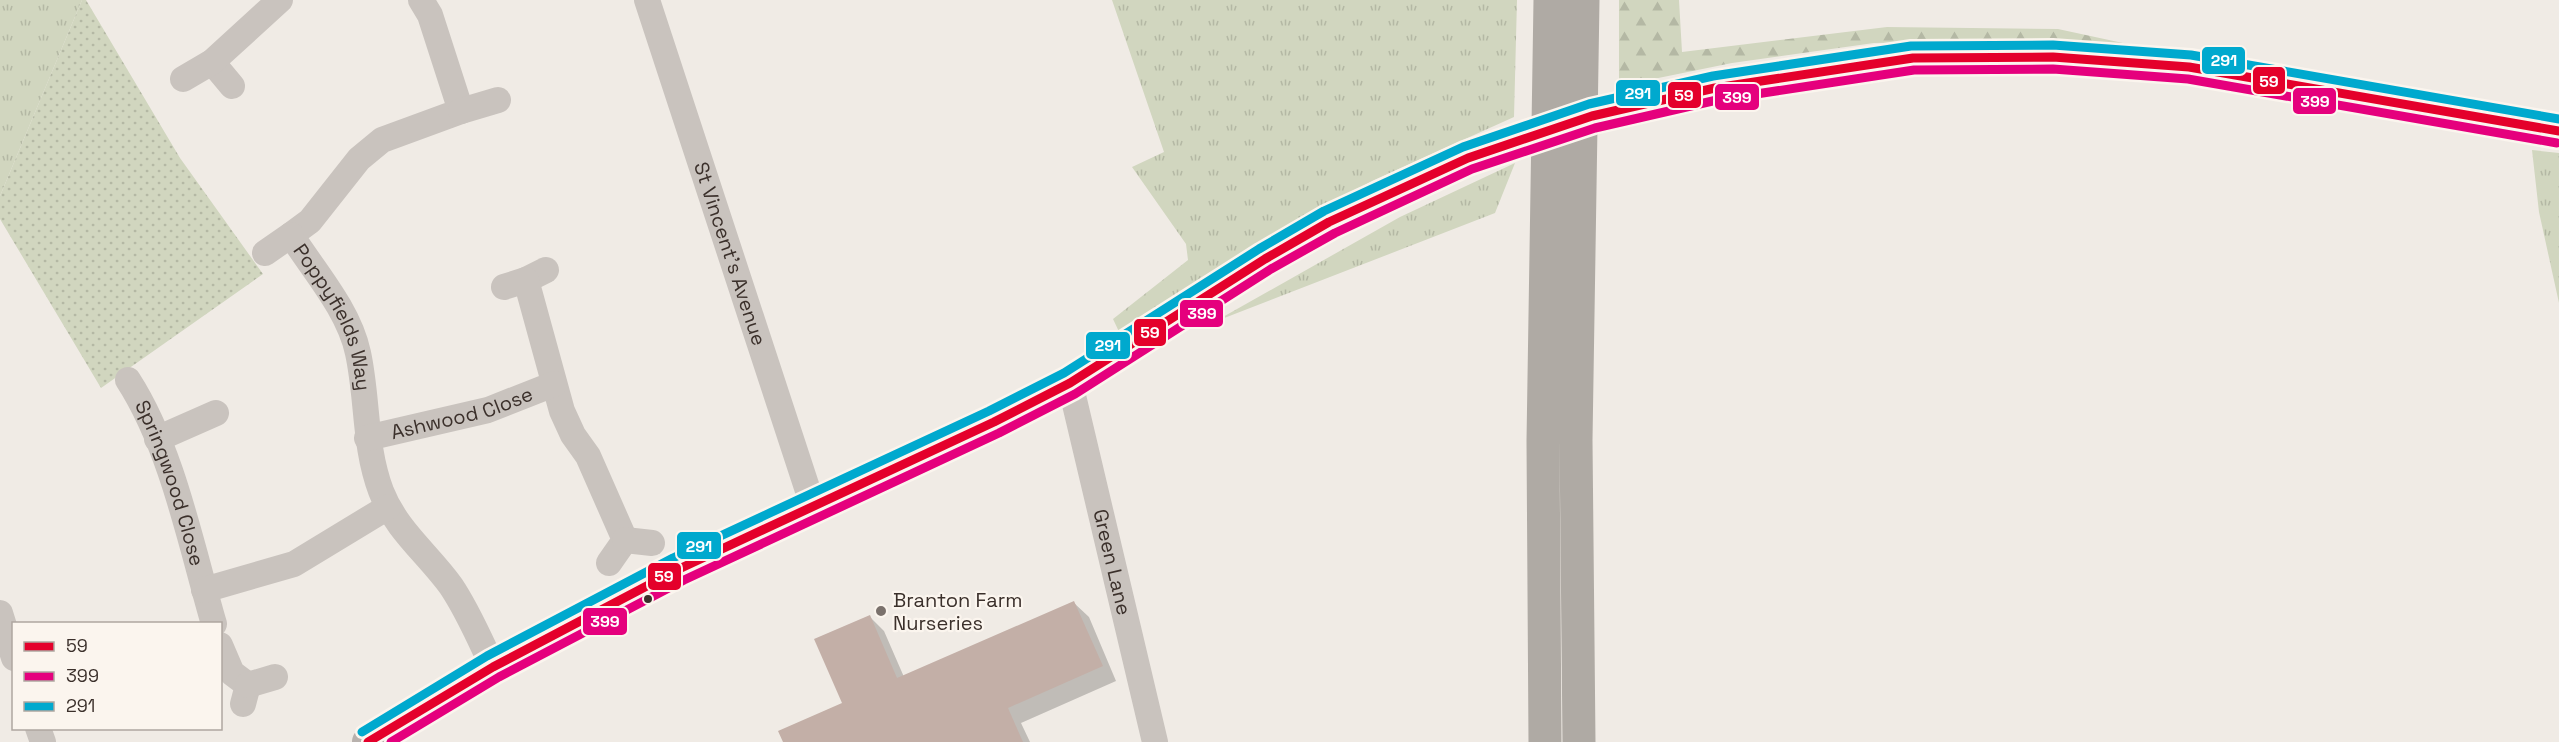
<svg xmlns="http://www.w3.org/2000/svg" width="2559" height="742" font-family="'Space Grotesk',sans-serif">
<style>
.grass{fill:url(#grass-tufts)}
.forest{fill:url(#forest-firs)}
.park{fill:url(#park-dots)}
.shadow{fill:#0003}
.building{fill:#c3afa7}
.lines{fill:none;stroke-linecap:round;stroke-linejoin:round}
.minor{stroke:#c9c3be;stroke-width:26}
.major{stroke:#b8b1ad;stroke-width:32}
.highway{stroke:#afaaa4;stroke-width:33}
.major-bridge{stroke:#b8b1ad;stroke-width:32}
.bus-1-casing{stroke:#fbf5ee;stroke-width:14}
.bus-2-casing{stroke:#fbf5ee;stroke-width:14}
.bus-3-casing{stroke:#fbf5ee;stroke-width:14}
.bus-1{stroke:#e4002b;stroke-width:9}
.bus-2{stroke:#e5007d;stroke-width:9}
.bus-3{stroke:#00a9ce;stroke-width:9}
.bus-dot{fill:#3b302b;stroke:#fbf5ee;stroke-width:2}
.poi-dot{fill:#7a716c;stroke:#fbf5ee;stroke-width:2}
.labels{text-anchor:middle;dominant-baseline:central;stroke-width:4.5;stroke-linejoin:round;paint-order:stroke}
.street-label{font-size:20px;fill:#3b302b;stroke:#fbf5ee}
.poi-label{font-size:20px;fill:#3b302b;stroke:#fbf5ee;text-anchor:start}
.line-badge{stroke:#fbf5ee;stroke-width:2}
.badge-label{font-size:16px;text-anchor:middle;font-weight:bold;fill:#fff}
</style>
<defs>
<pattern id="grass-tufts" width="24" height="20" patternUnits="userSpaceOnUse" patternTransform="scale(1.5)"><rect width="24" height="20" fill="#d1d6bf"/><path d="M3 7l-1-3M5 7V3M7 7l1-3M15 17l-1-3M17 17v-4M19 17l1-3" fill="none" stroke="#b4b8a4"/></pattern>
<pattern id="forest-firs" width="22" height="20" patternUnits="userSpaceOnUse" patternTransform="scale(1.5)"><rect width="22" height="20" fill="#d1d6bf"/><path d="M5 1l3.5 6h-7zM16 11l3.5 6h-7z" fill="#b4b8a4"/></pattern>
<pattern id="park-dots" width="8" height="8" patternUnits="userSpaceOnUse" patternTransform="scale(1.5)"><rect width="8" height="8" fill="#d1d6bf"/><path d="M2 2h.1M6 6h.1" fill="none" stroke="#b4b8a4" stroke-width="1.8" stroke-linecap="round"/></pattern>
</defs>
<rect width="100%" height="100%" fill="#f0ebe5"/>
<!-- grass -->
<path class="grass" d="M0,0H82L0,196Z
M1112,0H1517L1514,117L1372,181L1255,247L1122,338L1113,319L1188,260L1186,244L1132,167L1164,152Z
M2532,150L2559,153V303L2539,212Z
M1515,163L1495,213L1214,322L1400,217Z"/>
<!-- forest -->
<path class="forest" d="M1619,0H1679L1682,52L1887,27L2058,29L2146,48L2051,40L1874,43L1732,63L1619,86Z"/>
<!-- park -->
<path class="park" d="M82,0H86L180,158L263,274L101,388L0,219V196Z"/>
<!-- shadow -->
<path class="shadow" d="M923,435L926,438L919,442L917,438Z
M1074,603L1089,617L1116,681L1021,723L1030,742H785L844,704L869,616L884,631L904,677Z"/>
<!-- building -->
<path class="building" d="M1074,601L1103,666L1008,708L1023,742H783L778,731L842,703L814,639L870,615L897,678Z"/>
<g class="lines">
<!-- minor -->
<g class="minor">
<path id="s1" d="M421,0L430,15L461,111L382,140L359,159L310,221L291,235C314,271 349,310 358,353C368,399 364,446 381,491C396,530 428,554 451,586C468,611 480,640 493,667"/>
<path id="s2" d="M647,0L813,506"/>
<path d="M212,62L232,86"/>
<path d="M183,79L212,62L280,0"/>
<path d="M461,111L498,100"/>
<path d="M265,253L291,235"/>
<path d="M526,280L546,270"/>
<path d="M504,287L526,280L562,411L573,435L588,456L625,540L609,563"/>
<path id="s3" d="M128,380C172,448 191,545 214,624"/>
<path id="s4" d="M1070,383L1155,742"/>
<path id="s5" d="M367,438L488,410L554,384"/>
<path d="M157,439L216,413"/>
<path d="M625,540L652,543"/>
<path d="M204,590L294,564L388,507"/>
<path d="M0,613L14,658"/>
<path d="M220,645L232,673L248,685L243,704"/>
<path d="M248,685L275,677"/>
<path d="M38,728L43,742"/>
</g>
<!-- major -->
<path class="major" d="M1715,88L1913,58L2053,57L2189,67L2559,131
M368,742L493,667L679,569L994,422L1070,383L1265,259L1329,222L1468,158"/>
<!-- highway -->
<path class="highway" d="M1545,742L1543,441L1550,0
M1579,742L1576,440L1583,0"/>
<!-- major-bridge -->
<path class="major-bridge" d="M1468,158L1592,116L1715,88"/>
<defs>
<path id="bus-1" d="M368,742L493,667L679,569L994,422L1070,383L1265,259L1329,222L1468,158L1592,116L1715,88L1913,58L2053,57L2189,67L2559,131"/>
<path id="bus-2" d="M391,742L499,677L684,580L999,433L1075,394L1271,269L1335,233L1472,169L1595,128L1717,100L1914,70L2053,69L2188,79L2557,143"/>
<path id="bus-3" d="M362,732L487,656L673,558L989,411L1064,373L1259,249L1324,211L1463,147L1589,104L1713,76L1911,46L2053,45L2191,55L2559,119"/>
</defs>
<!-- bus-1 casing -->
<use href="#bus-1" class="bus-1-casing"/>
<!-- bus-2 casing -->
<use href="#bus-2" class="bus-2-casing"/>
<!-- bus-3 casing -->
<use href="#bus-3" class="bus-3-casing"/>
<!-- bus-1 -->
<use href="#bus-1" class="bus-1"/>
<!-- bus-2 -->
<use href="#bus-2" class="bus-2"/>
<!-- bus-3 -->
<use href="#bus-3" class="bus-3"/>
</g>
<!-- markers -->
<circle class="bus-dot" cx="648" cy="599" r="5"/>
<circle class="poi-dot" cx="881" cy="611" r="6"/>
<g class="labels">
<!-- street labels -->
<g class="street-label">
<text stroke="none"><textPath href="#s2" startOffset="267">St Vincent's Avenue</textPath></text>
<text stroke="none"><textPath href="#s1" startOffset="429">Poppyfields Way</textPath></text>
<text stroke="none"><textPath href="#s5" startOffset="98">Ashwood Close</textPath></text>
<text stroke="none"><textPath href="#s3" startOffset="112">Springwood Close</textPath></text>
<text stroke="none"><textPath href="#s4" startOffset="184">Green Lane</textPath></text>
</g>
<!-- poi labels -->
<g class="poi-label">
<text x="893" y="600">Branton Farm<tspan x="893" dy="23">Nurseries</tspan></text>
</g>
</g>
<g class="line-badge">
<rect x="2201" y="46" width="45" height="29" rx="6" fill="#00a9ce"/>
<rect x="2252" y="66" width="34" height="29" rx="6" fill="#e4002b"/>
<rect x="1615" y="79" width="46" height="28" rx="6" fill="#00a9ce"/>
<rect x="1667" y="81" width="35" height="28" rx="6" fill="#e4002b"/>
<rect x="1714" y="83" width="46" height="28" rx="6" fill="#e5007d"/>
<rect x="2292" y="87" width="45" height="28" rx="6" fill="#e5007d"/>
<rect x="1179" y="299" width="45" height="29" rx="6" fill="#e5007d"/>
<rect x="1133" y="318" width="34" height="29" rx="6" fill="#e4002b"/>
<rect x="1085" y="331" width="46" height="29" rx="6" fill="#00a9ce"/>
<rect x="676" y="531" width="46" height="29" rx="6" fill="#00a9ce"/>
<rect x="647" y="562" width="35" height="29" rx="6" fill="#e4002b"/>
<rect x="582" y="607" width="46" height="29" rx="6" fill="#e5007d"/>
</g>
<g class="badge-label">
<text x="2224" y="66">291</text>
<text x="2269" y="87">59</text>
<text x="1638" y="99">291</text>
<text x="1684" y="101">59</text>
<text x="1737" y="103">399</text>
<text x="2315" y="107">399</text>
<text x="1202" y="319">399</text>
<text x="1150" y="338">59</text>
<text x="1108" y="351">291</text>
<text x="699" y="552">291</text>
<text x="664" y="582">59</text>
<text x="605" y="627">399</text>
</g>
<!-- legend -->
<rect x="12" y="622" width="210" height="108" fill="#fbf5ee" stroke="#aea6a0" stroke-width="1.5"/>
<rect x="24" y="642" width="30" height="9" fill="#e4002b" stroke="#aea6a0" stroke-width="1.5"/>
<text x="66" y="652" font-size="18" fill="#3b302b">59</text>
<rect x="24" y="672" width="30" height="9" fill="#e5007d" stroke="#aea6a0" stroke-width="1.5"/>
<text x="66" y="682" font-size="18" fill="#3b302b">399</text>
<rect x="24" y="702" width="30" height="9" fill="#00a9ce" stroke="#aea6a0" stroke-width="1.5"/>
<text x="66" y="712" font-size="18" fill="#3b302b">291</text>
</svg>
